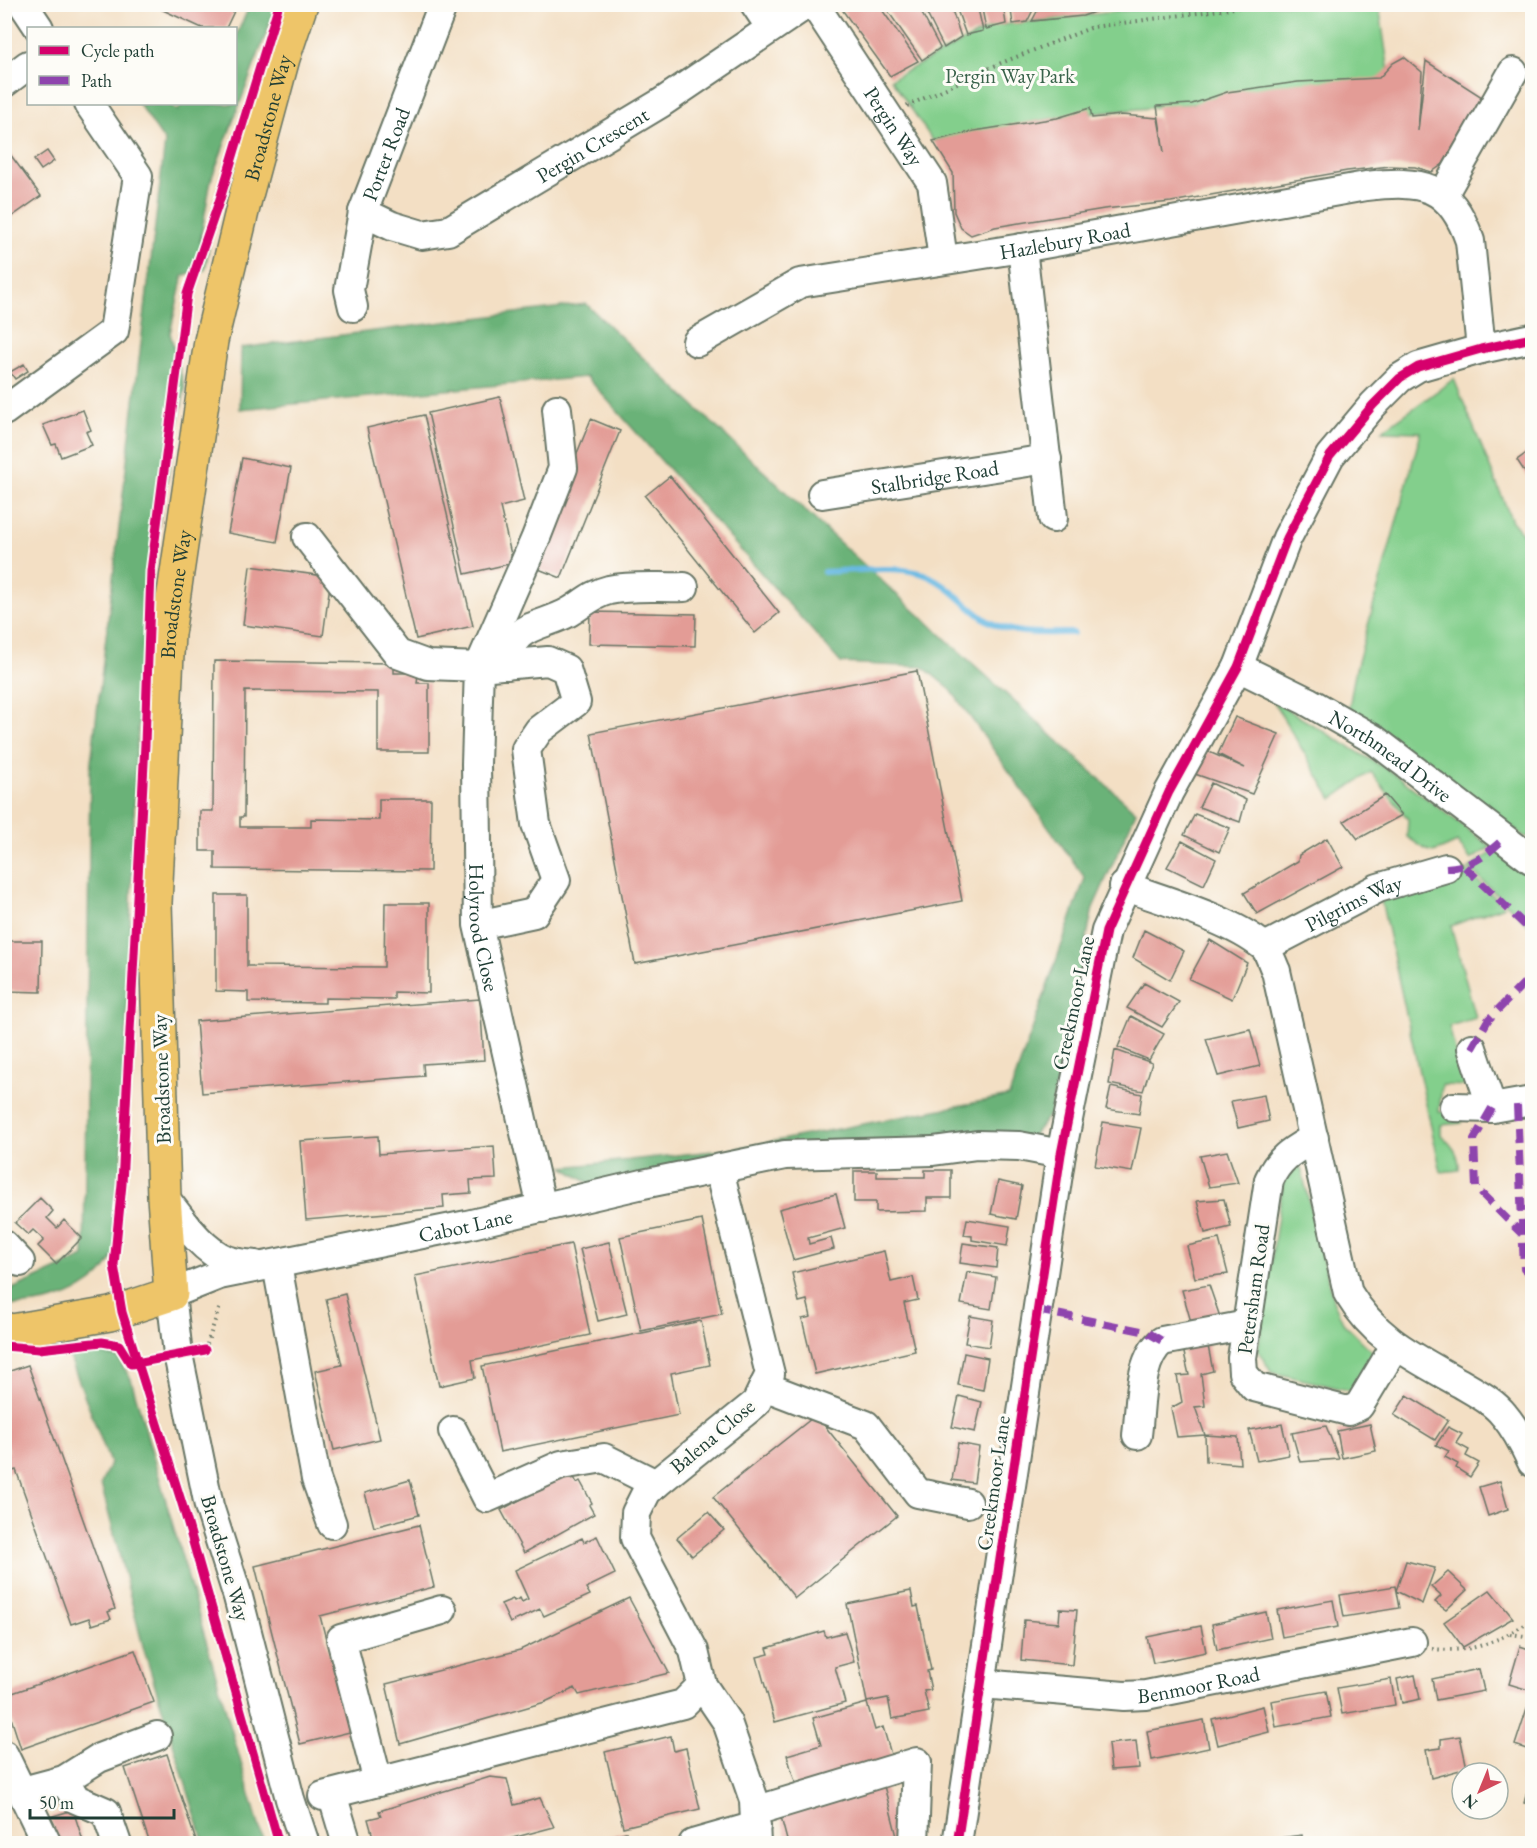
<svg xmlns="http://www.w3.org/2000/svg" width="1537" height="1848" font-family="'EB Garamond',serif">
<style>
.green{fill:#83cf8c;stroke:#518660;stroke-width:1.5}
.forest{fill:#6ab278;stroke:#447856;stroke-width:1.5}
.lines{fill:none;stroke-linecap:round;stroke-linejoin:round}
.stream{stroke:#68b9e3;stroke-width:6}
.building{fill:#e39c96}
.minor-casing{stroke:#697666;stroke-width:32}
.major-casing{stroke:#697666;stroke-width:36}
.path{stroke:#697666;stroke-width:4;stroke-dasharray:1.5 4.5;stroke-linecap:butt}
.minor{stroke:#fff;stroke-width:28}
.major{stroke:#eec569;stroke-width:33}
.quiet{stroke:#8e44ad;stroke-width:8;stroke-dasharray:15 8;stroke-linecap:butt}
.cycleway-casing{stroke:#fdfcf7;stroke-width:13}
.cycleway{stroke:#d6006c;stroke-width:9}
.labels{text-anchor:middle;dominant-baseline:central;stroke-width:6;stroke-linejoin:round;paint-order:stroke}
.park-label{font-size:21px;fill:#38624a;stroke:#fdfcf7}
.street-label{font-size:21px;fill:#1f3d34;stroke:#fdfcf7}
</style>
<rect width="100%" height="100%" fill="#fdfcf7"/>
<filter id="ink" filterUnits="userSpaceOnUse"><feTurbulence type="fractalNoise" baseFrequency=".0167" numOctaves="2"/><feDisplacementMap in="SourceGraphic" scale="12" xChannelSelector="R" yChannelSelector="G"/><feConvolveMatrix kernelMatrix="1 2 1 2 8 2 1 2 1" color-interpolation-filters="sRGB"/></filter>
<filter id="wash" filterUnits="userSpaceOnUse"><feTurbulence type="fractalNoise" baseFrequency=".008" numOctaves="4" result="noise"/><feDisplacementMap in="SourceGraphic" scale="24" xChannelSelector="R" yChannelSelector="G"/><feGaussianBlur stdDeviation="1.35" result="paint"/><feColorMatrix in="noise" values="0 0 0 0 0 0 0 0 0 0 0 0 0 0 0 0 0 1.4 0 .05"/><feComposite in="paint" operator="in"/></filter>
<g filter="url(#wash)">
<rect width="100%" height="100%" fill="#f3dfc4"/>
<!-- green -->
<path class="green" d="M1183,4L1379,5L1390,79L1192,104L1065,116L933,141L891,79L993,26Z
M1454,379L1512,521L1532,545V836L1525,837L1349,708L1355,673L1421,432L1382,431Z
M1273,701L1393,773L1491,847L1471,860L1457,842C1425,857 1435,854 1407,837L1408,819L1371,772L1332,799Z
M1496,850L1532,880V928L1469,868Z
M1466,870L1504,906L1451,926L1476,1018L1449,1026L1456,1054L1468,1052L1473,1081L1468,1086L1442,1085L1439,1112L1462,1115V1123L1441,1125V1135C1452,1145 1460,1154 1459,1170L1441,1172L1381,900L1425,887Z
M1292,1167L1301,1168L1333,1300L1344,1324L1374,1353L1375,1359L1359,1390L1351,1391L1271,1372L1258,1350L1283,1183Z"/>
<!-- forest -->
<path class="forest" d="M250,5H277L211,180L200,242L209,246L205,270L183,276L170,333L185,389L153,551L136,756L119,1248C113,1256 108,1267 100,1275C76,1299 37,1307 5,1305V1285L10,1290L84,1257L90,771L165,142L139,104H169L178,111L182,104H236V36Z
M586,304L827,531L1136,812L1093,908L1050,1114L1032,1137L588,1183L563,1167L733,1149L1009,1096L1085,878L951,690L923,667L841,663L587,377L240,409L241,348Z
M101,1353L118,1358L131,1379L264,1843H204L144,1650L101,1484L110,1463L69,1355Z"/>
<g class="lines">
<!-- stream -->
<path class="stream" d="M824,572C854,571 890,565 920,573C946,580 965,607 988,621C1014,636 1044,633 1073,633"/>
</g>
<g id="blocks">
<!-- building -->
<path class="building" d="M842,4H878L918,61L890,76L843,11Z
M883,4H917L940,48L922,60Z
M922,4H950L961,37L944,48Z
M955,4H977L983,31L966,35Z
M981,4H1003L1006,24L986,29Z
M1010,4H1036L1027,22L1013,24Z
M1041,4H1101L1100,10L1083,16L1032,21Z
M152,5H237L226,28H202Z
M1404,57L1422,72L1418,131L1426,61L1482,97L1443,164L1432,172L1415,167L1390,166L1347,171L1171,202L1104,209L995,227L971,235L961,228L954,212L953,173L933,141L974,131L1057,118L1090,108L1092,118L1121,115L1158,118L1164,152L1157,106L1192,104L1227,92L1298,82L1379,78L1393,63Z
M4,146L41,196L4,222Z
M47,151L54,161L41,170L34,160Z
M24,364L28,371L15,379L10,372Z
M500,397L524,501L500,507L513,563L465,574L428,413Z
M83,410L91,430L86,432L92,445L61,457L56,444L52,445L43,425Z
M424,415L473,626L416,639L367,428Z
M591,419L620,431L561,578L531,566Z
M1532,449V483L1517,460Z
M242,458L291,468L277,542L228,533Z
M670,476L779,613L755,633L645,496Z
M250,566L331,577L323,636L243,625Z
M590,612L696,614L695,646L589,644Z
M214,661L394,663V673H418L417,683H429V752H378V692L245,691L244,817H240V827H311V819L379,820V799H431L430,871L215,869V851H200V811H213Z
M917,671L962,901L635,964L591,733Z
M1235,717L1279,734L1252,794L1195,774L1207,751L1245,768L1218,754Z
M1211,783L1246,800L1240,822L1199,807Z
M1385,795L1402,815L1358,839L1344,821Z
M1195,814L1230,828L1219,852L1184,835Z
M1327,838L1343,867L1257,914L1244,893L1298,861L1299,855Z
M1182,841L1216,859L1204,885L1167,867Z
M216,895H247V966L384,967L385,903H429V993L394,992V999L325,998V1003L248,1002V992L216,991Z
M1144,930L1184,951L1170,980L1133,958Z
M1210,940L1247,963L1232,999L1189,979Z
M4,941H42L41,992L4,991Z
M1144,983L1179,1002L1162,1027L1127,1008Z
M480,999L484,1060L423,1064L424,1076L202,1093L196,1021Z
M1131,1016L1164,1034L1149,1060L1118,1047Z
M1250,1029L1260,1066L1218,1076L1206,1039Z
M1115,1050L1152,1063L1143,1091L1109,1084Z
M1111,1087L1142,1094L1139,1114L1106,1109Z
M1264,1095L1269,1121L1238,1128L1231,1101Z
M1103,1122L1141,1128L1132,1172L1095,1166Z
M378,1136L379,1154L494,1146L496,1179L470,1180L471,1193L443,1195L444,1208L306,1220L300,1141Z
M1227,1151L1238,1183L1209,1187L1200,1156Z
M925,1170H951V1198H927V1211L876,1212V1202H854V1171H877V1177H925Z
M998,1181L1022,1186L1016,1219L991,1214Z
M836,1194L845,1228L808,1238L809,1244L831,1238L834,1249L793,1260L779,1209Z
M40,1198L53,1211L47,1218L57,1228L64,1220L82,1238L56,1264L38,1246L44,1240L33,1230L28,1235L15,1223Z
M1224,1199L1231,1227L1205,1233L1197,1201Z
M967,1219L1010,1226L1007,1246L972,1240V1236L964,1235Z
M702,1220L722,1314L641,1331L620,1237Z
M1219,1239L1228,1274L1195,1278L1187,1246Z
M609,1242L627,1314L598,1321L580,1249Z
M963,1243L998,1248L996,1268L960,1263Z
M571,1244L590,1335L472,1360L475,1378L439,1386L415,1276Z
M884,1251L891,1282L913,1277L918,1300L904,1303L915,1351L815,1374L802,1319L811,1317L807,1300L799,1302L792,1273Z
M967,1272L996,1277L991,1309L961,1304Z
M1209,1285L1220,1317L1191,1322L1182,1290Z
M345,1294L380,1439L334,1450L315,1371L342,1365L326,1299Z
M970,1316L993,1320L989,1347L965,1343Z
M701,1321L710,1365L671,1373L679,1415L500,1452L482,1366Z
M1207,1341L1213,1371L1201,1374L1205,1406L1195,1407L1205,1435L1177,1437L1171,1408L1182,1402L1177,1376L1189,1375L1182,1344Z
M964,1353L988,1358L983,1390L958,1385Z
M28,1365L115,1609L108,1612L111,1619L92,1625L89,1618L71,1624L16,1470L4,1474V1453L9,1451L4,1438V1373Z
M1407,1395L1448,1420L1435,1440L1394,1415Z
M959,1396L982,1402L975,1432L952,1427Z
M816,1415L897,1516L795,1598L713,1497Z
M1282,1424L1289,1455L1257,1461L1249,1430Z
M1370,1424L1376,1451L1342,1458L1337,1431Z
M1326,1426L1339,1459L1300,1462L1292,1433Z
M1448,1427L1462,1434L1456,1443L1469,1450L1466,1456L1479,1463L1470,1477L1456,1468L1458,1464L1445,1457L1449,1451L1436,1445Z
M1205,1435L1238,1437L1240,1464L1206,1461Z
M958,1443L979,1447L974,1483L952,1480Z
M571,1472L577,1483L580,1481L592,1503L589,1505L594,1514L524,1553L501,1510Z
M410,1480L419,1515L374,1527L365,1493Z
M1500,1481L1508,1509L1488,1516L1479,1487Z
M708,1512L724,1530L692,1556L677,1538Z
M419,1525L434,1587L320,1616L350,1732L300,1744L255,1566Z
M597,1536L615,1574L586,1588L590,1595L544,1616L540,1609L510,1623L501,1604L513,1599L514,1601L520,1598L522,1602L528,1599L515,1570L582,1538L584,1542Z
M1406,1561L1435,1568L1422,1604L1396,1591Z
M1448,1572L1467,1590L1446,1610L1435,1602L1441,1596L1431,1587Z
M1395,1586L1399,1608L1344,1617L1340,1595Z
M1490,1590L1513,1618L1463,1647L1444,1622Z
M911,1591L914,1607L918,1606L931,1670L927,1671L931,1690L924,1691L929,1712L892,1719L888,1698L867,1702L847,1604Z
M629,1598L669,1673L579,1695L575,1688L545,1702L400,1744L386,1684L520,1650Z
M1333,1600L1338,1627L1282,1637L1277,1610Z
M1060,1609L1077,1610L1072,1665L1021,1660L1024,1620L1059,1623Z
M1266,1612L1271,1638L1217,1650L1212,1624Z
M1201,1626L1206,1652L1153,1663L1147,1637Z
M824,1631L826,1637L845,1632L854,1662L835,1667L845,1703L775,1722L757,1657L769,1654L767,1648Z
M1520,1646L1532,1650V1691L1509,1684Z
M135,1650L154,1702L21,1749L4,1696Z
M1479,1669L1484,1691L1436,1700L1432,1679Z
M1415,1675L1420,1699L1402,1703L1397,1679Z
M1391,1679L1395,1705L1342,1714L1337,1688Z
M1326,1691L1331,1717L1276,1727L1271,1701Z
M867,1703L875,1730L883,1727L893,1761L797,1789L787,1755L821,1745L813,1718Z
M1263,1706L1269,1732L1218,1745L1212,1719Z
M1527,1708L1532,1709V1751L1515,1745Z
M1204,1720L1209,1748L1152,1760L1147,1731Z
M671,1736L674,1751L686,1748L700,1809L623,1827L605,1752Z
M1460,1736L1467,1768L1431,1778L1426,1750L1441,1748V1739Z
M1136,1741L1139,1768L1111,1770L1108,1744Z
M167,1754L197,1844H150L125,1768Z
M1532,1774V1805L1524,1803Z
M490,1777L507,1779L514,1805L540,1798L554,1827L505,1840L507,1844H375L368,1819L381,1816L379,1811Z
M883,1782L899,1844H788L779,1810Z
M73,1810L84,1844H59L50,1817Z
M626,1832L628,1844H583V1843Z
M1302,1835L1303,1844H1281L1280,1838Z"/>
</g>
</g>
<g filter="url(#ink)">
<use href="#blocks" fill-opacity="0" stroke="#697666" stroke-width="1.5"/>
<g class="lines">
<defs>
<g id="minor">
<path d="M23,4L39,28"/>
<path d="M755,4L771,28"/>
<path id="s1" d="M814,4L932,183L943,259"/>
<path d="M4,83L28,65"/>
<path d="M1443,195L1513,72"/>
<path id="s2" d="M363,212L392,226L422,235L448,231L661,103L807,4"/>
<path d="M1022,248L1053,518"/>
<path id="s3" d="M353,307L349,290L363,212L443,4"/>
<path id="s4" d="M697,342L800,283L1022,248L1366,186C1421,180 1450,183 1470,241L1481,349"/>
<path d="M4,411L114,331L138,176L89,104"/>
<path id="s5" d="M822,494L1047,459"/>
<path d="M307,537L398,654L428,665L479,667L535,540L563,468L557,409"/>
<path d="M507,665C510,623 541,628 569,612C583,604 592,594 609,590C633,585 660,588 684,587"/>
<path id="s6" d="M1238,667L1307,701L1375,740L1532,860"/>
<path d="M1124,886C1165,901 1230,919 1263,946C1269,951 1272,963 1276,971L1348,1293C1376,1340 1414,1357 1460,1383C1475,1392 1493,1401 1504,1415C1515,1428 1525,1447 1532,1462"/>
<path id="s7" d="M478,925L534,913L556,880L536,824L526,749L539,730L576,702L566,669L548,661L479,667L476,764L478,925L542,1208"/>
<path id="s8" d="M1265,947L1378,888L1446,868"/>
<path d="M1472,1048L1492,1108"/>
<path d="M1454,1107L1492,1108L1532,1101"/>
<path d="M1314,1138C1294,1150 1279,1157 1269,1180L1242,1358L1243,1373L1254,1387L1348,1411L1359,1406L1395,1346"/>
<path d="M719,1170L770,1374L756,1403L647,1491L636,1513L635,1538L694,1651L702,1685L727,1722L754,1800L756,1844"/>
<path d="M164,1197C181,1218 200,1249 227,1260C235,1263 246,1264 255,1265"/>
<path d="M4,1245L20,1262"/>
<path d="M277,1265L316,1479L332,1524"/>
<path d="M764,1386L866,1425L918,1493L968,1503"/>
<path d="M453,1431L487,1498L561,1465L604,1458L656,1484"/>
<path d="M1137,1435C1141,1406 1138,1360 1162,1341L1247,1325"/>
<path id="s9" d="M982,1684L1124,1696L1146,1695L1412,1642"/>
<path d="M4,1755L47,1844"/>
<path d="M64,1780L76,1799L106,1812L117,1844"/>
<path d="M378,1782L341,1639L442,1610"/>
<path d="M23,1791L64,1780L99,1758L157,1736"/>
<path d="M332,1794L347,1844"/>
<path d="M323,1796L683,1704L702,1685"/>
<path d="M755,1811L917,1762L914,1844"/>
<path id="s10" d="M305,1844L290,1799L238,1597L209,1506L178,1354L171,1294L219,1275L467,1225L643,1184L785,1155L933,1151L977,1145L1019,1146L1061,1154"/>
<path d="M693,1844L756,1826"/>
<path d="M957,1844L1061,1154L1106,931L1169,792L1238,667L1287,538L1330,456L1373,405L1400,378L1418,367L1481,349L1532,338"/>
</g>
<g id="major">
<path id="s11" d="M4,1329L12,1331L110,1314L171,1294L164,1197L155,903L168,634L211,341L245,199L283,58L301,4"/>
</g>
</defs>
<!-- minor casing -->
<use href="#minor" class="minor-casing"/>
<!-- major casing -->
<use href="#major" class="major-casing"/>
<!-- path -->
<path class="path" d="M907,106L1001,63L1093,27L1264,4
M205,1350L220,1306
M1510,1634L1532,1637
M1432,1649C1478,1653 1493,1642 1532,1621"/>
<!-- minor -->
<use href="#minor" class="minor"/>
<!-- major -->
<use href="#major" class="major"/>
<!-- quiet -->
<path class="quiet" d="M1465,867L1532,932
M1446,868C1475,866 1484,856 1505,838
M1472,1048L1488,1020L1532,975
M1517,1105L1524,1269L1532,1275
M1492,1108L1474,1139L1476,1188L1522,1234
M1036,1310L1147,1332L1162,1341"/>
<defs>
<path id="cycleway" d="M279,4L220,199L187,294L151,571L145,744L122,1184L114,1265L122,1312L183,1507L279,1844
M4,1346L39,1349L102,1342L119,1345L131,1364L205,1350
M957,1844L1061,1154L1106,931L1169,792L1238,667L1287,538L1330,456L1373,405L1400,378L1418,367L1481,349L1532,338"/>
</defs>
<!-- cycleway casing -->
<use href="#cycleway" class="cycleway-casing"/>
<!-- cycleway -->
<use href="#cycleway" class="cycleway"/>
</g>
</g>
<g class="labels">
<!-- park labels -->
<g class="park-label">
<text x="1010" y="75">Pergin Way Park</text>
</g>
<!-- street labels -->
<g class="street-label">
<text stroke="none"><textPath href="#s11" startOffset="1359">Broadstone Way</textPath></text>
<text stroke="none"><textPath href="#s1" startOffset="146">Pergin Way</textPath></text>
<text stroke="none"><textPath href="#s2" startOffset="258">Pergin Crescent</textPath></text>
<text stroke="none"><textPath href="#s3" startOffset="159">Porter Road</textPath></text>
<text stroke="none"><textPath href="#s4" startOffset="387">Hazlebury Road</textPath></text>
<text stroke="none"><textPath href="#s5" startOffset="114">Stalbridge Road</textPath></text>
<text stroke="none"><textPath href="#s11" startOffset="873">Broadstone Way</textPath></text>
<text stroke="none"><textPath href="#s6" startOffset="177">Northmead Drive</textPath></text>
<text stroke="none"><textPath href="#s8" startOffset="99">Pilgrims Way</textPath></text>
<text stroke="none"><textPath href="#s7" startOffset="686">Holyrood Close</textPath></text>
<text transform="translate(1073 1003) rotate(-78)">Creekmoor Lane</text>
<text transform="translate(161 1079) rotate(-92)">Broadstone Way</text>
<text stroke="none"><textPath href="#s10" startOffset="870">Cabot Lane</textPath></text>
<text transform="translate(1253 1289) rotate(-82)">Petersham Road</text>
<text transform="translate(712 1436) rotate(-40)">Balena Close</text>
<text transform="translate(993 1483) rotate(-82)">Creekmoor Lane</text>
<text transform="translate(226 1558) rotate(74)">Broadstone Way</text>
<text stroke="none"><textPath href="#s9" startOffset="218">Benmoor Road</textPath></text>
</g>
</g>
<!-- margin -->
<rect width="1537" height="1848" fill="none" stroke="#fdfcf7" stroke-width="24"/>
<!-- legend -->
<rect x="27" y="27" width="210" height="78" fill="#fdfcf7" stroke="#a4b0a9" stroke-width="1.5"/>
<rect x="39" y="46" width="30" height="9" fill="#d6006c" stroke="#a4b0a9" stroke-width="1.5"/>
<text x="81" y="57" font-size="18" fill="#1f3d34">Cycle path</text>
<rect x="39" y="76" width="30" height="9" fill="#8e44ad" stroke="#a4b0a9" stroke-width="1.5"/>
<text x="81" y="87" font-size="18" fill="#1f3d34">Path</text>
<!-- north arrow -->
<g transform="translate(1480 1791) rotate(223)"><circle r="28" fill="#fdfcf7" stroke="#a4b0a9" stroke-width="1.5"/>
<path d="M0-4.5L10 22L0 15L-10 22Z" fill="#d1495b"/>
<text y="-9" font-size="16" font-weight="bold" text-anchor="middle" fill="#1f3d34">N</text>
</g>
<!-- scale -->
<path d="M30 1809v9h144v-9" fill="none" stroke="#1f3d34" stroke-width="3"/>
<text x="39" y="1809" font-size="18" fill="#1f3d34" stroke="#fdfcf7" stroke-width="4.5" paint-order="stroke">50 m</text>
</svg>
